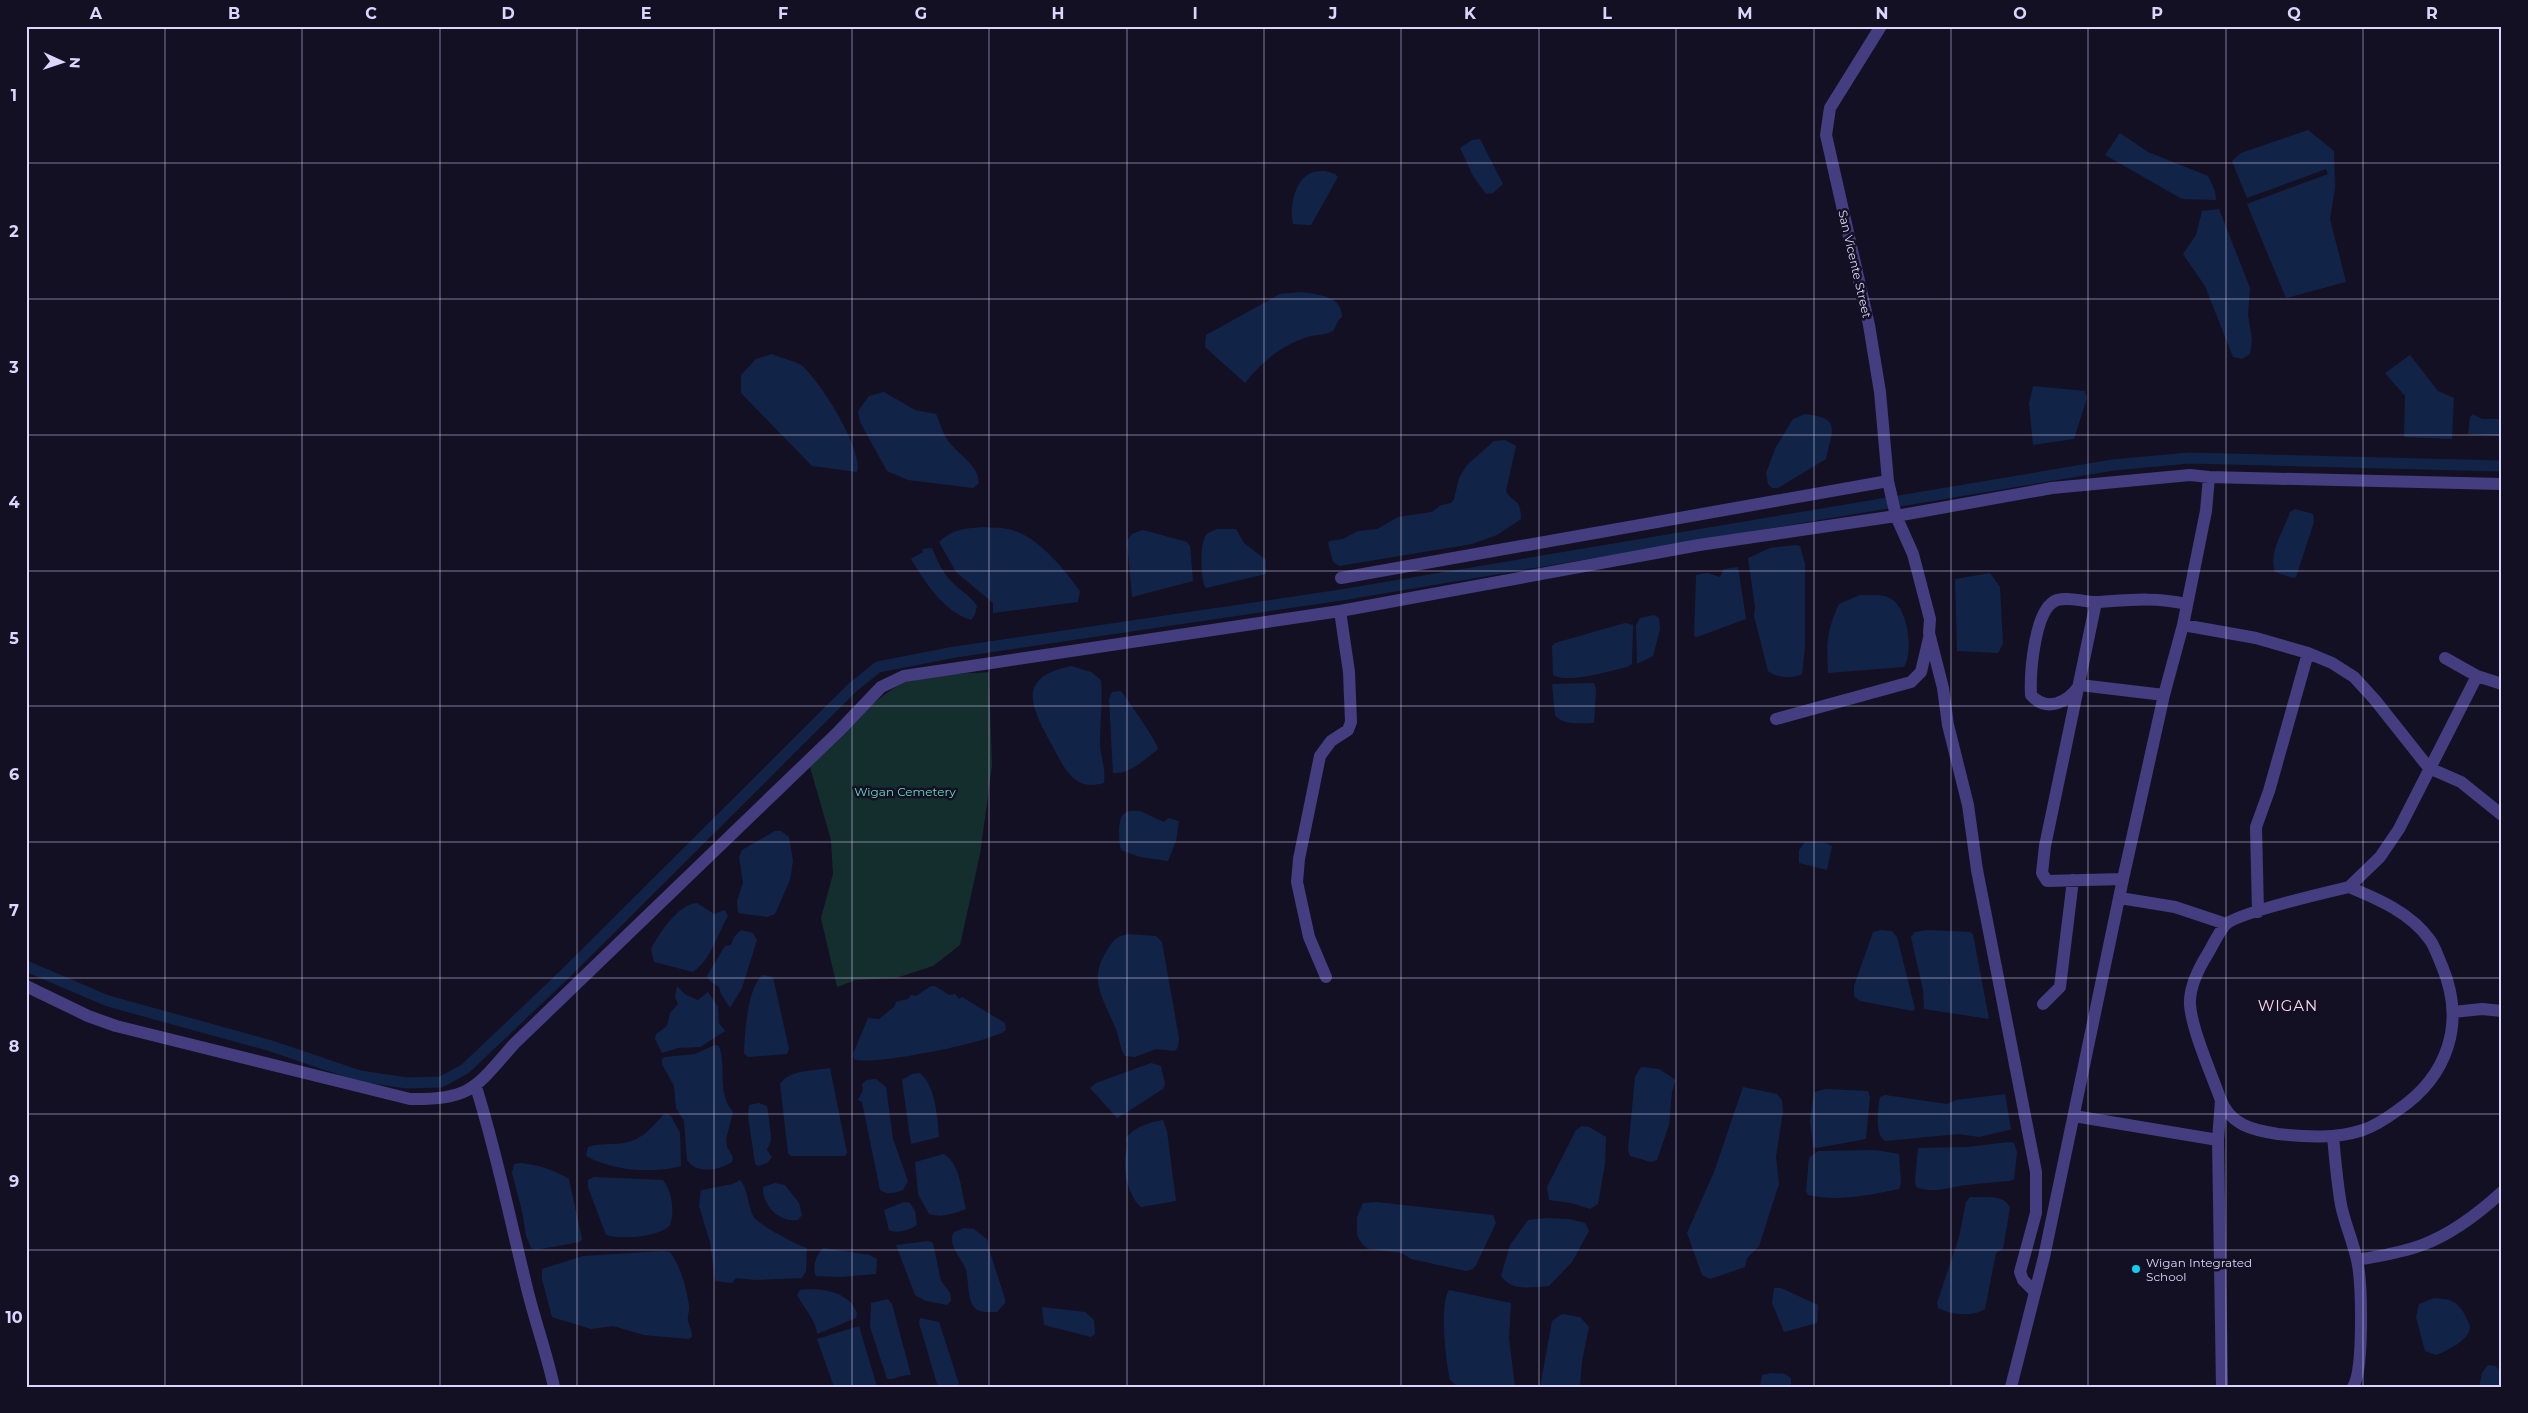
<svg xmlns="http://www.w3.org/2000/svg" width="2528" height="1413" font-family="Montserrat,sans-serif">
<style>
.green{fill:#142e2e}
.water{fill:#112447}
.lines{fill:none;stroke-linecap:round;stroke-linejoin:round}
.canal{stroke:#112447;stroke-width:11}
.minor{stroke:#443e80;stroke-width:12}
.grid{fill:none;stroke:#dcd6fc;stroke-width:1;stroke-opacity:0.55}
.poi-dot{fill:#0fcfef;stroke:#141024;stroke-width:2}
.labels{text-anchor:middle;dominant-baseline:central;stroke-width:5;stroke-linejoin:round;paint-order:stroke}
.street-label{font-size:12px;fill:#dcd6fc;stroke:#141024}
.park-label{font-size:12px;fill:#66d8c1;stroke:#141024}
.poi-label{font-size:12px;fill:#dcd6fc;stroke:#141024;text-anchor:start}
.quarter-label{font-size:15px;letter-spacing:1px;fill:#fcd8ee;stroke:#141024}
.neatline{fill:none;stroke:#dcd6fc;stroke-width:2}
.grid-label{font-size:16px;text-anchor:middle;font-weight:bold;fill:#dcd6fc}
</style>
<rect width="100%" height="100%" fill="#141024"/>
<!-- green -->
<path class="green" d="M989,672L992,766L980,854L960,945L933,966L896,978L856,980L837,987L821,918L833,874L831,840L810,767C835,742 880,688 914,679C938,673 965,674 989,672Z"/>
<!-- water -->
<path class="water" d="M2308,130L2334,151L2335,188L2330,219L2346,282L2286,298L2247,204L2328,174L2326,169L2247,198L2232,161L2241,153Z
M2120,133L2148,152L2208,176L2215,191L2216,200L2182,199L2105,155Z
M1480,139L1503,184L1493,193L1486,194L1473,176L1460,148L1472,140Z
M1325,171L1335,174L1338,177L1311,225L1293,224C1289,210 1294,182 1309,174C1313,171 1320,171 1325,171Z
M2219,209L2250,288L2248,315L2252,340L2250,354L2242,359L2233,357L2205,286L2183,254L2196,235L2202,211Z
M1302,292C1318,295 1342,295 1342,317L1338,321L1333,331C1324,336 1316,334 1307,337C1281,346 1261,362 1245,383L1205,347L1206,335L1280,294Z
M772,354C780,358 793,360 801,365C819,379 864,450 857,472L812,466L741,393V375L756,359Z
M2410,355L2438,391L2454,398L2452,439L2404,437L2405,396L2385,373Z
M2033,386L2085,391L2087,398L2074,439L2033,445L2029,404Z
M884,392L915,410L936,414C940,422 942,432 947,439C957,455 978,463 979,483L973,488L908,480L887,471L860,422L858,411L869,396Z
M1805,414C1842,418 1832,430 1826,459L1778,488H1772L1768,484L1766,473L1776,447L1793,419Z
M2473,414L2482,419H2502V436L2468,434L2470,417Z
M1505,440L1516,446L1506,491C1515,506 1520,496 1521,519L1497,535L1472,544L1339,566L1333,562L1328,543L1329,541L1343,539L1358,531L1377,529L1398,517L1432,512L1441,505L1451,503L1454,499L1459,478L1467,465L1494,441Z
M2295,509L2313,514L2314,522L2296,577L2293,578L2275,572C2268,552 2284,531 2290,512Z
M984,527C992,528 1000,527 1008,529C1037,535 1063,568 1080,591L1078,602L993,613V603L956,572L939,542C952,529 967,528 984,527Z
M1217,529H1236L1244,543L1266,560V574L1206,588C1200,582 1200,541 1206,535C1208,532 1214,531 1217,529Z
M1143,530L1187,542L1190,546L1193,581L1132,597L1127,541L1132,534Z
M1795,545L1800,546L1805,564V647L1802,674C1794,679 1776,678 1768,671L1754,616L1755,607L1748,558L1770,548Z
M932,548C937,560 942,571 950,580C959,590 970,595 977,606L975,614L971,620C943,611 925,582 911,559L923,552L922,549Z
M1738,567L1746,619L1697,637L1694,636L1696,575L1707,573L1720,577L1724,569Z
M1990,573L2000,587L2003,644L1998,653L1957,651L1955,579Z
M1860,595C1868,596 1880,594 1887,597C1908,603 1914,652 1904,667L1828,673C1827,642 1826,633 1839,604Z
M1654,615L1659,618L1660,629L1653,656L1637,664L1636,625L1640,618Z
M1625,623L1633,625V628L1632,664L1627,667C1609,671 1569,684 1553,675L1552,646L1555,643Z
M1071,666L1091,672L1101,680C1103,701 1100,720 1100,740C1099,754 1106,765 1104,783C1097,785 1088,786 1081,783C1067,776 1060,760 1053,747C1032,708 1014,678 1071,666Z
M1594,683L1596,689L1594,723C1581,723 1563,726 1555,715L1552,684Z
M1121,691C1127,699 1158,743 1158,749C1145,759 1131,774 1113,773L1109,699L1112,692Z
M1140,811L1164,822L1168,818L1179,821L1176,841L1168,861L1140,857L1121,850C1119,842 1116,815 1127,812C1131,810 1136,811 1140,811Z
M775,831H781L789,837L793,861L790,880L775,914L767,917L738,913L737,901L743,883L739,857L742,850Z
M1805,842L1825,843L1832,846L1827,870L1799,863V850Z
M697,903L714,914L725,910L728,916C717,934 712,959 693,972L654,962L651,949C659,934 678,904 697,903Z
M741,930L753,933L757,940L742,988L730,1008L721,994L719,987L710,981L707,976L725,946L731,945L734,937Z
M1881,930L1892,931L1897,937L1915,1009L1913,1011L1860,1001L1854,996V986L1873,932Z
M1927,930L1970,932L1973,934L1989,1019L1924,1009L1923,990L1911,937L1915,932Z
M1129,934L1156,936L1162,942L1179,1038L1178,1047L1175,1051L1156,1049L1135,1057L1125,1056C1119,1047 1120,1037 1115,1027C1104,1000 1088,980 1106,952C1112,941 1116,936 1129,934Z
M762,975L773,977L789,1049L787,1054L748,1057L744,1053C745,1032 747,991 762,975Z
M677,986L686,995L698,1000L708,992L718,1007L719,1023L725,1031L700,1047L678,1048L662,1053L655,1039L656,1034L667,1026L670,1013L678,1004L675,997Z
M931,986H935L949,995L955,994L959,999L962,997L1005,1023L1006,1030C993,1042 869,1067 854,1059L853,1054L868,1018L879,1019L894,1007L896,1002L908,999L911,995L916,996Z
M715,1045L719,1046C727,1067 716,1091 733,1112L726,1139L727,1147L733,1157L732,1162C719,1170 698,1175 687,1160L684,1121L676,1108L674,1086L662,1064V1059L665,1057L695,1054Z
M1151,1063L1161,1066L1165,1084L1163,1089L1119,1117L1117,1118L1090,1088L1096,1083Z
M1641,1067L1659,1069L1676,1080L1672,1092L1669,1125L1657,1160L1651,1162L1630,1156L1628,1150L1635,1077Z
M830,1068L847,1153L845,1156H791L788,1153L780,1084C790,1069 814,1071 830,1068Z
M919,1073C935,1082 938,1120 939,1137L911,1144L902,1080L912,1074Z
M876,1079L886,1087L893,1139L908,1181L903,1190C895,1193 887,1195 880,1190L862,1102L858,1100L863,1090L862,1084L867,1080Z
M1743,1087L1777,1094L1782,1100L1783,1111L1776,1157L1779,1184L1759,1246L1747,1258L1745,1267L1710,1279L1702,1275L1687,1233L1714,1172Z
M1825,1089L1868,1091L1870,1097L1866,1139L1817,1148L1813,1147L1810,1120L1814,1092Z
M2005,1094L2011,1129L2009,1130L1979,1137L1959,1134L1885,1141C1874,1134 1878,1109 1880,1097L1885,1095L1947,1104L1956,1100Z
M759,1103L767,1106C768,1109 771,1135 771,1139C771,1143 768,1146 767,1150L772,1157L767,1163L758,1166L755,1164L748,1116L749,1105Z
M667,1114L671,1116L680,1133L681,1166C651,1174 614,1171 586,1156L588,1147C597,1144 607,1144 616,1144C640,1142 648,1132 663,1115Z
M1163,1120L1167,1131L1176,1201L1141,1207C1129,1197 1124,1174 1125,1158C1126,1150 1128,1146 1126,1138C1134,1127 1150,1122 1163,1120Z
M1582,1126L1589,1127L1606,1137L1605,1164L1598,1204L1590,1209L1571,1203L1549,1200L1547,1187L1576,1130Z
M2009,1142L2014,1143L2017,1152L2014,1179L2010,1181C1996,1182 1981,1183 1967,1185C1950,1187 1933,1194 1916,1187L1915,1180L1918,1148L1967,1147Z
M1875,1150L1899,1154L1901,1183L1899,1189C1868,1195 1840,1202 1808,1195L1806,1191L1809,1158L1818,1151Z
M944,1154C961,1165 961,1191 966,1209C952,1214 942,1218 929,1214L918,1194L915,1162Z
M521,1163C539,1165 554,1170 569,1179L582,1239L580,1242L535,1250L531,1248L526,1236L522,1211L512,1173L514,1164Z
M594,1177L663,1180C672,1192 675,1211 670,1225C660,1237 621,1240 606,1235L588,1187V1180Z
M740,1180C748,1189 748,1205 753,1216C757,1224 797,1245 807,1248L806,1271L802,1278L756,1280L736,1278L732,1283L715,1281L710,1242L699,1206L701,1190L733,1184Z
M775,1183L785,1185L799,1203L802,1215L798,1220C780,1223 762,1206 763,1187Z
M1970,1197C1984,1198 2004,1193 2010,1208L2003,1249L1996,1253L1985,1309C1973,1317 1951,1315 1938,1308L1937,1303L1959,1237L1966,1202Z
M904,1202L910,1203L915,1211L917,1225C910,1230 897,1234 889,1230L884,1210Z
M1376,1202L1493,1215L1496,1223L1476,1265L1473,1269L1466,1271L1411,1259L1402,1253L1368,1249L1362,1244L1357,1235V1217L1363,1203Z
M1546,1218L1569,1219L1585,1223L1589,1231L1572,1262L1549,1286C1532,1287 1512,1292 1501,1276L1510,1245L1528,1220Z
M964,1228L974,1229L988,1240L989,1249L1005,1299V1303L997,1312C991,1312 979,1313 975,1308C967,1300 969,1281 966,1270C963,1259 946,1245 954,1232Z
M929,1241L933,1243L941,1281L950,1293L951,1301L947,1305L926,1301L915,1295L896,1245Z
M823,1248L870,1255L877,1259L876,1274L840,1277L816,1276C812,1267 816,1255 823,1248Z
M664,1251L670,1252C681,1267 686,1287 689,1305C690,1310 687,1316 688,1321C690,1327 692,1331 692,1337L689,1339L644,1335L613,1326L591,1329L552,1317L542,1279V1269L583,1256Z
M1774,1288H1781L1818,1305L1817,1323L1784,1332L1772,1303Z
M800,1290C820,1287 852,1292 857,1314L856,1318L817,1334C818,1324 803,1306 797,1295Z
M1449,1290L1511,1303L1509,1338L1515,1387H1463L1456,1385L1450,1380C1446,1361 1439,1305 1449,1290Z
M2434,1298C2457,1299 2461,1305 2470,1326C2470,1340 2448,1350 2436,1355L2425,1351L2416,1317L2419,1304Z
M888,1299L892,1304L911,1375C902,1374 895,1380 887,1379L870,1327L871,1303Z
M1042,1307L1085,1312L1094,1320L1095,1334L1091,1337L1044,1325Z
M1562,1314L1580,1317L1589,1327L1582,1361L1580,1387H1540L1552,1321Z
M920,1318L939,1322L960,1387H938L919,1323Z
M859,1326L877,1387H834L817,1339Z
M2488,1365L2495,1366L2501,1371L2500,1387H2479L2482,1373Z
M1771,1373L1785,1374L1791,1378V1387H1760L1762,1375Z"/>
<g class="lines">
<!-- canal -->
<path class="canal" d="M26,966L108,1001L268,1045L360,1076L407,1083L441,1082L465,1069L566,973L853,687L878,667L955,652L1341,595L2113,465L2189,458L2502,466"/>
<!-- minor -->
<path class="minor" d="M1881,26L1830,108L1826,135L1869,325L1880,392L1888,481L1896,516L1913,554L1930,619L1929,633L1943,688L1948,725L1968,805L1977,870L2036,1172V1213L2020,1272L2023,1280L2035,1292
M1341,578L1888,481
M2096,602L2045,846L2042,873L2047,881L2123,879
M2183,625L2256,638L2308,653L2332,663L2354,677L2375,700L2429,768L2461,782L2502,815
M2445,658L2477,676L2502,684
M2080,685L2164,695
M2079,686C2068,702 2047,713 2031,695C2030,674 2034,608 2057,600C2072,596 2084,603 2099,602C2129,600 2156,597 2186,604
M1776,719L1911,682L1921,672L1929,638
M2349,887C2378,899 2411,913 2430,940C2435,947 2438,957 2442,966C2466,1023 2448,1076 2398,1110C2387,1118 2375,1126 2363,1130C2336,1139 2305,1137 2278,1134C2252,1130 2230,1125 2220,1098C2211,1073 2192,1030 2190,1005C2189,989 2196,974 2204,960C2211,949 2217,935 2225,925C2236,913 2328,892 2349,887Z
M2349,887L2380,857L2399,829L2477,676
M2120,898L2175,907L2226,924
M2258,912L2256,827L2269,791L2308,653
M1326,977L1309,937L1297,882L1299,859L1320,756L1331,741L1348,730L1351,722L1349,672L1340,611
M26,986L88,1016L116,1026L410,1099C472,1100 476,1087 514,1044L839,731L881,687L904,676L1340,611L1699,545L1896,516L2052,488L2190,475L2209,477L2502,484
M2043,1004L2060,987L2073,880
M2453,1012L2482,1009L2502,1011
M476,1087C496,1150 509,1215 525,1280C533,1316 546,1350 554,1387
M2221,1100L2218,1140L2222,1387
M2074,1116L2218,1140
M2333,1136C2335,1159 2337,1182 2341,1205C2345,1224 2353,1242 2357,1260C2362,1282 2364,1370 2353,1387
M2357,1260C2379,1256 2401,1253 2422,1245C2452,1234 2478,1214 2502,1192
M2011,1387L2044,1257L2123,879L2164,695L2183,625L2206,511L2209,477"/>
</g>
<!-- grid -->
<path class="grid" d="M165,26V1387M302,26V1387M440,26V1387M577,26V1387M714,26V1387M852,26V1387M989,26V1387M1127,26V1387M1264,26V1387M1401,26V1387M1539,26V1387M1676,26V1387M1814,26V1387M1951,26V1387M2088,26V1387M2226,26V1387M2363,26V1387M26,163H2502M26,299H2502M26,435H2502M26,571H2502M26,706H2502M26,842H2502M26,978H2502M26,1114H2502M26,1250H2502"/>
<!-- markers -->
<circle class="poi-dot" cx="2136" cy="1269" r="5"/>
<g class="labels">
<!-- street labels -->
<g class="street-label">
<text transform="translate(1855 264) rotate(77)">San Vicente Street</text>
</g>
<!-- park labels -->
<g class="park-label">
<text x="905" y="791">Wigan Cemetery</text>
</g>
<!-- poi labels -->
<g class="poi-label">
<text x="2146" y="1262">Wigan Integrated<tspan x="2146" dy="14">School</tspan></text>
</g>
<!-- quarter labels -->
<g class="quarter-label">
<text x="2288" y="1005">WIGAN</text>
</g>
</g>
<!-- border -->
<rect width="2528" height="1413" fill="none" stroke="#141024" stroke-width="55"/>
<!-- north arrow -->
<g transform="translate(62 62) rotate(93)" stroke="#141024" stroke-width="4" paint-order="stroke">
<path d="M0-4L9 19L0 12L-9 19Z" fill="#dcd6fc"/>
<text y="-8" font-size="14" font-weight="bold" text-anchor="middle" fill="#dcd6fc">N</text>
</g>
<rect x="28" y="28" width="2472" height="1358" class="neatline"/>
<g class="grid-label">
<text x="96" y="19">A</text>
<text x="234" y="19">B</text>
<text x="371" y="19">C</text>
<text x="508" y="19">D</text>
<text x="646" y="19">E</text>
<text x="783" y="19">F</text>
<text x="921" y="19">G</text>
<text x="1058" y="19">H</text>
<text x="1195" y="19">I</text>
<text x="1333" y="19">J</text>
<text x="1470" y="19">K</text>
<text x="1607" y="19">L</text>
<text x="1745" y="19">M</text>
<text x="1882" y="19">N</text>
<text x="2020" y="19">O</text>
<text x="2157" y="19">P</text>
<text x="2294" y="19">Q</text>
<text x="2432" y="19">R</text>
<text x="14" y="101">1</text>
<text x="14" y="237">2</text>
<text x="14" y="373">3</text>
<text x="14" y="508">4</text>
<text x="14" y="644">5</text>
<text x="14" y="780">6</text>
<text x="14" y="916">7</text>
<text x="14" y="1052">8</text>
<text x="14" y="1187">9</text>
<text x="14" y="1323">10</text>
</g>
</svg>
